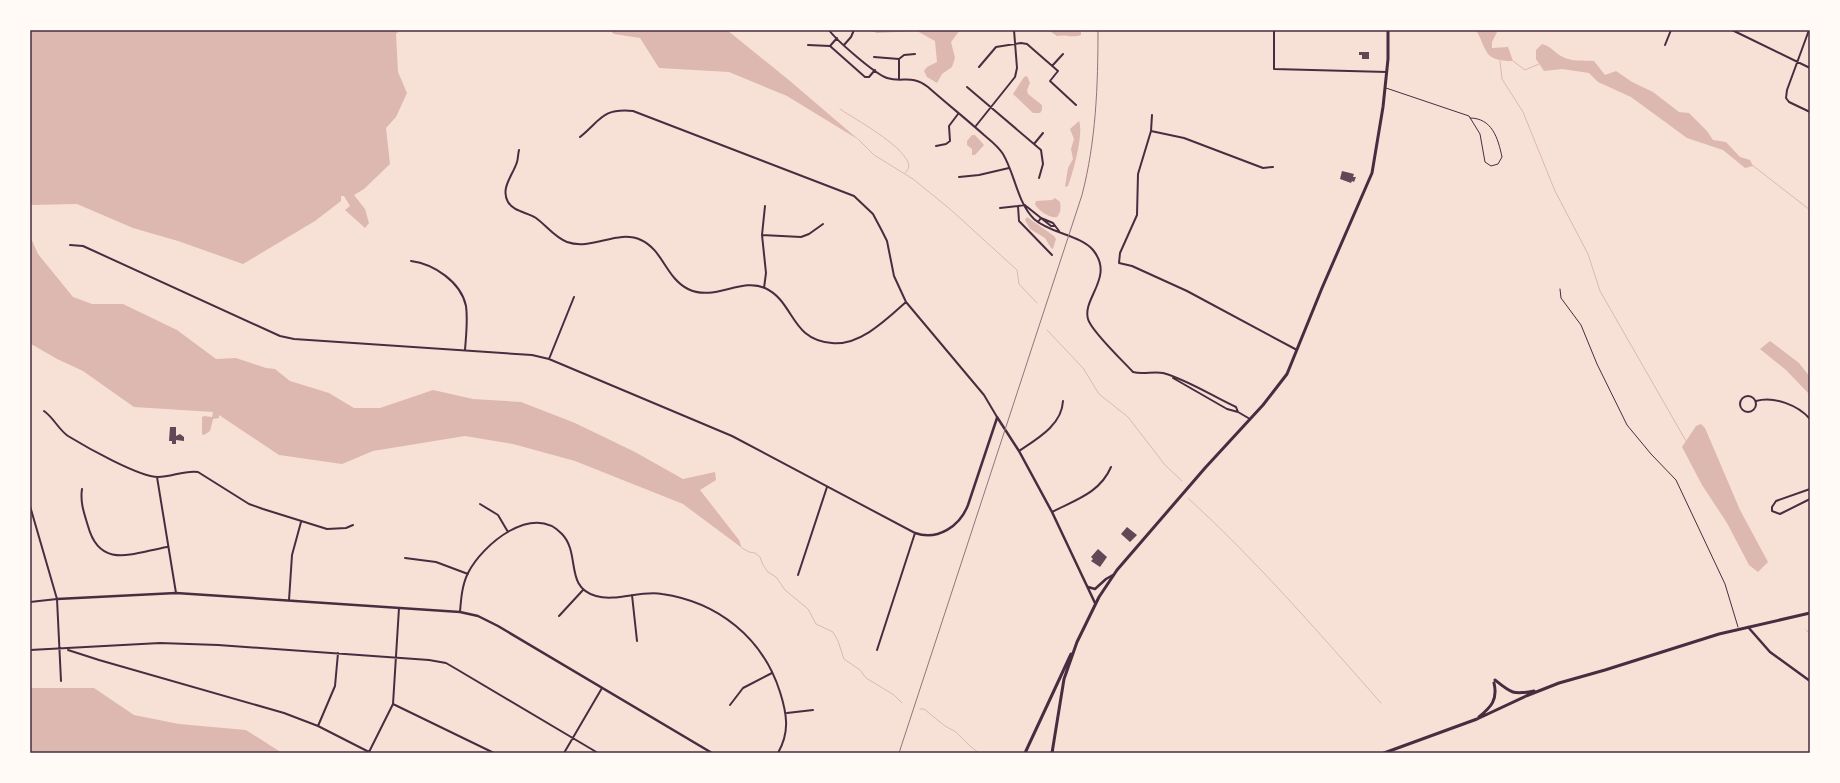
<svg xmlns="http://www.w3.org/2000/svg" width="1840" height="783" font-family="'Alegreya Sans',sans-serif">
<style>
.water{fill:#dcb8b0}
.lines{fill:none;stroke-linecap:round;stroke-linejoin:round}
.stream{stroke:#dcb8b0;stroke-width:1}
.building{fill:#644757}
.path{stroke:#4a2c40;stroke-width:1}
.service{stroke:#4a2c40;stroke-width:1}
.minor{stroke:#4a2c40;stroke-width:2}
.tertiary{stroke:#4a2c40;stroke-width:2.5}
.secondary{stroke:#4a2c40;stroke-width:3}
.primary{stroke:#4a2c40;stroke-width:3}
.rail{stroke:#8f747c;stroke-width:1}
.neatline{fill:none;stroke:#4a2c40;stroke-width:1.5}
</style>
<rect width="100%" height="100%" fill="#f7e1d7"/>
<!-- water -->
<path class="water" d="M30,30H400L396,34L398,72L407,93L396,117L386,128L390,164L364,189L354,195L365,209L369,223L365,228L345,210L350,206L344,196H341V201L315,221L243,264L178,241L133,228L77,204L30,205Z
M609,30H727L790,81L859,140L787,96L729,72L659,68L640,38L614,34Z
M869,30H960L951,42L955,58L952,67L942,74L937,83L927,77L924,71L927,67L937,62L935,41L917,31L877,33Z
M1048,30H1081V35C1073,38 1065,34 1057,36Z
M1476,30H1498L1492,42V48L1508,47L1513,61C1483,61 1488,51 1476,30Z
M1542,44C1553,47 1554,53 1563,57C1572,62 1583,60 1594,61L1605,75L1616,71L1632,82L1653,92L1679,112L1689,113L1707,131L1713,140L1726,142L1740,157L1750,160L1753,166L1745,168L1723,150L1687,138L1631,97L1598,82L1589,73L1562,69L1544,71L1536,59V50Z
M1027,76L1030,83L1027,90L1028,94L1042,105V110L1040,113H1033L1013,94L1024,77Z
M1079,121C1084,133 1073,173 1068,186L1065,187L1068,168L1073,159L1071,149L1074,139L1070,129Z
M972,135H975L984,145L975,155H972V149L967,145V141Z
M1055,198L1060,202C1061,208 1061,212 1057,217C1051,219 1037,210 1035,204L1036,201L1052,200Z
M1027,217L1054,236L1056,239L1053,249L1051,248L1045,238L1030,229L1025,220Z
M30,236L38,254L73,297L92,304H123L177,330L216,359L236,358L266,368L275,369L290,381L329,393L354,408H380L433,390L473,399L521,402L575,423L635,452L683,479L715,472L716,480L700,490L739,540L742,548L683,504L575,461L513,444L465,436L373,451L342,464L279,455L219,415V418L213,419L210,431L204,435L202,434V417L204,416L212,417L213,412L134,407L83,371L57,359L33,345H30Z
M1770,341L1799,363L1810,377V395L1786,370L1760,349Z
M1701,424L1705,428L1740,510L1768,562L1758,572L1749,565L1727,523L1702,485L1682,447L1696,426Z
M30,688H94L134,715L179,724L246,730L282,753H30Z"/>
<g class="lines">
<!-- stream -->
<path class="stream" d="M1500,61L1502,79L1523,112L1555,191L1588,254L1600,291L1686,441
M1513,61L1525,70L1539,64
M840,109C858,121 899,143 908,162C910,167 908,170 905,173
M858,139L874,155L913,179L950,209L1017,270L1019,284L1037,303
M1752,165L1810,210
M1047,330L1083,368L1099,394L1128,417L1165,465L1182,481
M1188,498C1257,561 1319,633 1381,703
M742,548L749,552L755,553L760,557L763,565L768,572L776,577L785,590L808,609L816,624L833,632L838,641L844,659L860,670L866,678L894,695L902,703
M1806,630L1810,634
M920,709H924L945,726L956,732L970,746L979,753"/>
</g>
<!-- building -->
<path class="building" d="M1359,52H1369V59H1362V55H1359Z
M1342,171L1354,174L1353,177H1356L1354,182L1352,181L1351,183L1340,179Z
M170,427H176V436L180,434L184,437V441L176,440V444H172V441H169Z
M1127,527L1137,535L1130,542L1121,534Z
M1098,549L1107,557L1100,567L1091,561L1093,559L1091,557Z"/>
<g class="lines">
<!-- path -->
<path class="path" d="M1560,289L1561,298L1581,325L1597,364L1627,425L1651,454L1676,480L1725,584L1738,627"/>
<!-- service -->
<path class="service" d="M1386,88L1469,116L1480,134L1485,162L1491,166L1498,164L1502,157C1498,138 1492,118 1470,118"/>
<!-- minor -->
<path class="minor" d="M829,30C836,40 875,74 887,78C903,83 911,74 928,87C946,103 965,118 984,135C990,140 998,146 1003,154C1015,174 1017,202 1034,219C1049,233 1080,235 1093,250C1115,277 1082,298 1088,319C1091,331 1123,361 1133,372C1143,375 1153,371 1163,373C1188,380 1212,396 1236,407L1238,412
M1274,30V69L1387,72
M1732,30L1810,68
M1809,30L1787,90L1786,98L1789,102L1810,112
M808,45L830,46L837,38
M844,45L851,37L854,30
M1665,45L1671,30
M830,46L865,77H869L875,70
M874,57L899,59L904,55L915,54
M899,60V79
M1052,66L1063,54
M979,67L996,47L1021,43L1027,44L1058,71L1050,81L1076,105
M967,87L1041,150L1043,164L1039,178
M1152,115L1151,131L1138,174L1137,215L1120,253L1119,263L1132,266L1187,291L1297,350
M975,127L1015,77L1017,68L1014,30
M1151,131L1184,138L1263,168L1273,167
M580,137C601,120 602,108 633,111L854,196L873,214L882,231L887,241L894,276L906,302L984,395L997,417
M1034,144L1043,133
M936,146L946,144L950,141L949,126L958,114
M519,150C518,154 518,159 517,162C513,175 500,188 508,202C514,212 527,212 536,218C547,226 554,237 567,242C592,251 617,229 641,240C663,250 666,278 688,289C714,302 741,277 765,288C795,302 790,340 832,343C860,346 887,319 906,302
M959,177L979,175L1009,168
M1025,205L1018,206L1019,221L1052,255
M1026,206L1041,218L1053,223L1059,231
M1000,208L1018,206
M1038,222L1041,218L1051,226H1055
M762,235L801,237L809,234L823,224
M70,245L83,246L280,336L294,339L532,355L549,359L732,436L915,533L877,650
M411,261C434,264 461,282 466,306C468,320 466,336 465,350
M764,288L766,273L762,235L765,206
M549,359L574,297
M1173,378L1227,409L1238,412L1250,419
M1740 404a8 8 0 1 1 16 0a8 8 0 1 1-16 0Z
M1756,401C1774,396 1798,405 1810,419
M44,411C54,418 58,429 68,436C86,447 139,477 158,477C172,477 184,470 198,472L249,504L263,509L327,529L346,528L353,525
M1019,451C1037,439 1062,425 1063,401
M157,477L176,593
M82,489C80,502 84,513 88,526C100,570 133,553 167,547
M1810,489L1776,501L1772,507V511L1780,514L1810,499
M480,504L498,515L508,532
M30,506L57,599L61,681
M1052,512C1075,500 1100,493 1111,467
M405,558L436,562L468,574
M798,575L827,487
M632,595L637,641
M289,600L292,555L301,522
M30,602L57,599
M460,612C461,599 462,585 468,573C482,545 533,502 562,534C581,554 564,587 596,596C616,602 641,590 662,594C718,602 763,638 780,692C787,714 790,732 778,753
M559,616L583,590
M30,650L160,643L218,645L429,660L446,663L458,670L598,753
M68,650L99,660L284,713L318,726L371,753
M393,704L494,753
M730,705L743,688L772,673
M787,713L813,710
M318,726L335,686L338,653
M369,752L393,704L399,608
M564,753L602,688"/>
<!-- tertiary -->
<path class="tertiary" d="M997,417L1019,451L1052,512L1095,603
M915,533C938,541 960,526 968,505L997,418
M1088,587L1095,589L1106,579L1113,575
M57,599L176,593L460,612L478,616L498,626L712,753
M1748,627L1770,652L1810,681"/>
<!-- secondary -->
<path class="secondary" d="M1495,680C1511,693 1513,695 1534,691
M1479,717C1491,707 1498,700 1494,683
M1384,753L1477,719L1526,696L1559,683L1605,670L1719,634L1810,613"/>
<!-- primary -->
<path class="primary" d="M1025,753L1071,654
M1052,753L1064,679L1077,642L1099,597L1117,570L1205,468L1263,405L1287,374L1322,288L1372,173L1383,107L1388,59V30"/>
<!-- rail -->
<path class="rail" d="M899,753L1082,195C1096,141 1098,86 1098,30"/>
</g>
<!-- border -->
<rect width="1840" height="783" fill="none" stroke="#fffaf5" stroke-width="62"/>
<rect x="31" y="31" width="1778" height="721" class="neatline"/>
</svg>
